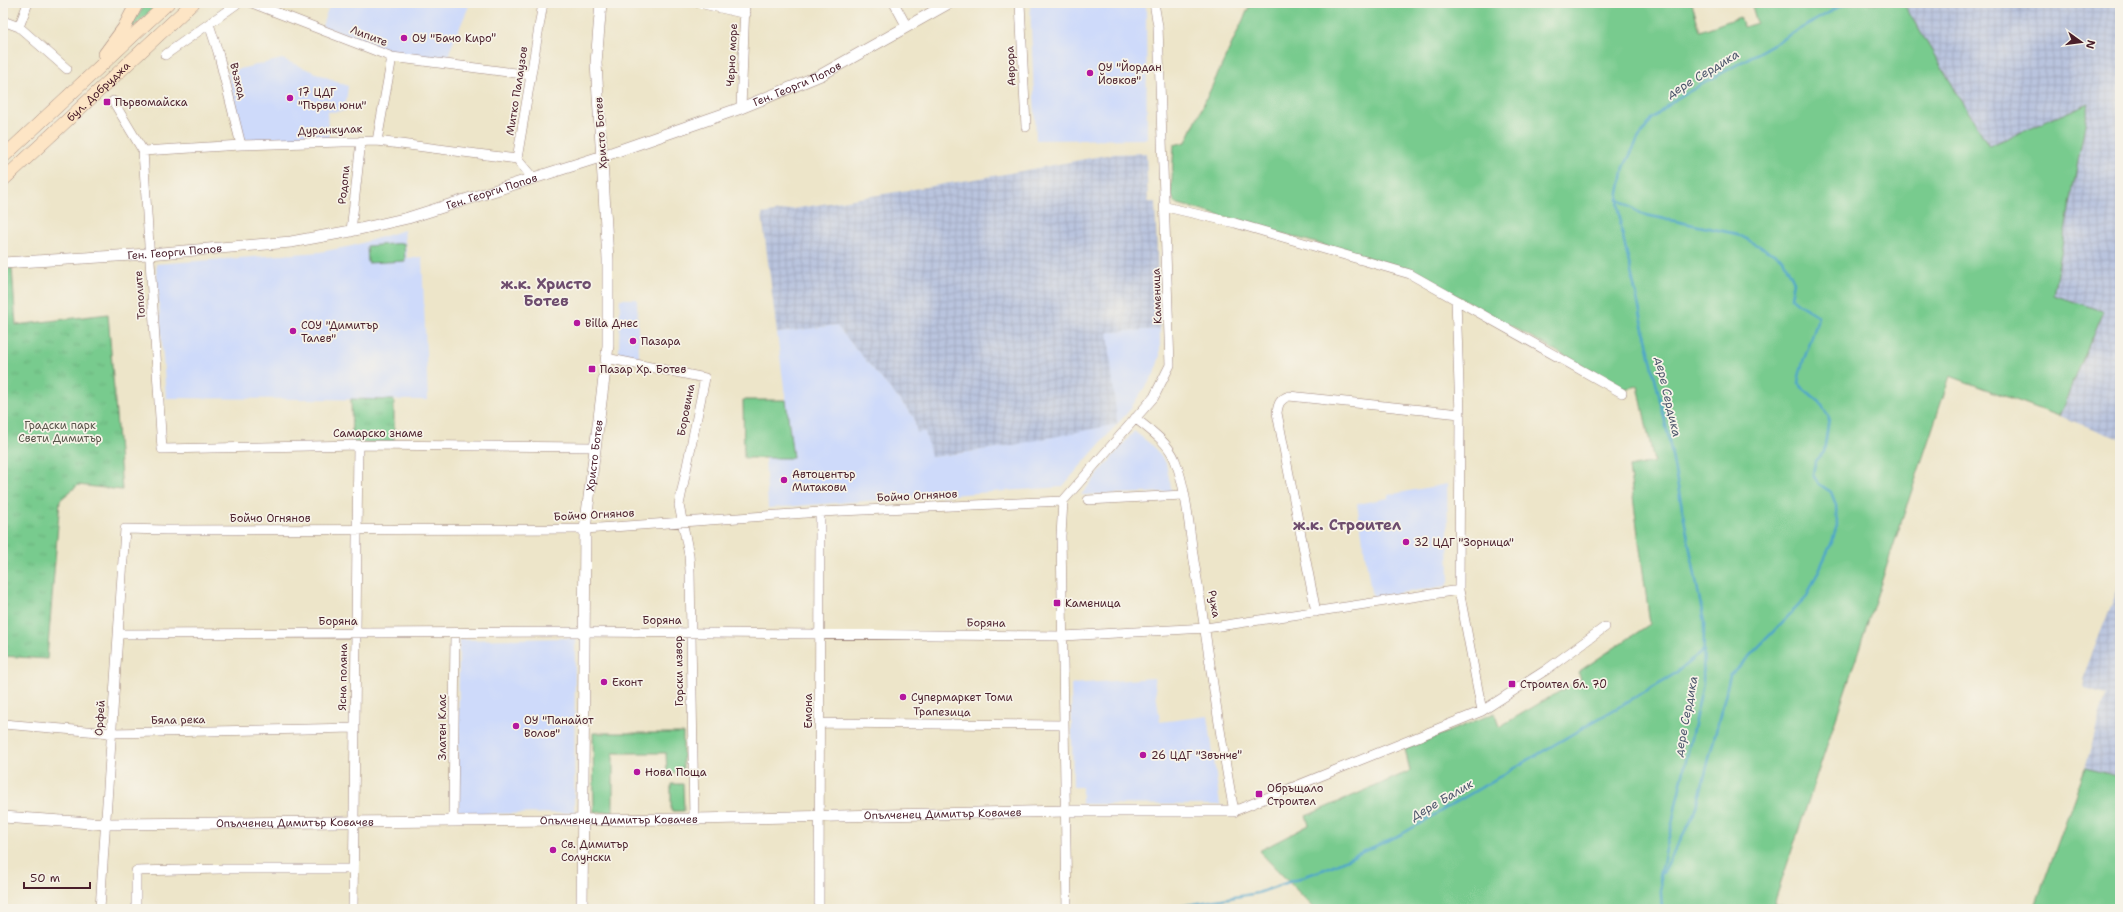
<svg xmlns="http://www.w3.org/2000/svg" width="2123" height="912" font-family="'Shantell Sans',sans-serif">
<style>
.built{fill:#cedafa}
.industrial{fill:url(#industrial-grid)}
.green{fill:#78cb8e;stroke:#61755c}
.park{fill:url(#park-tufts);stroke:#61755c}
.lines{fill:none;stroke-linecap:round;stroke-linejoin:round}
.stream{stroke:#4da5ca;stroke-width:2.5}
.minor-casing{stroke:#9c827a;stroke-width:10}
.tertiary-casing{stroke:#9c827a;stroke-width:12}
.secondary-casing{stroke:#9c827a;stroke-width:14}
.minor{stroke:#fff;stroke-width:9}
.tertiary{stroke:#fff;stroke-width:11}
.secondary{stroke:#fde5c5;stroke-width:13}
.poi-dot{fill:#b5179e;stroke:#f7f3e8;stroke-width:1.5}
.labels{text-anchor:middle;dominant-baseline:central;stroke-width:3.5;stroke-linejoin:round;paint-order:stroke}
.street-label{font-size:11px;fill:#4a1f2b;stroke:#f7f3e8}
.poi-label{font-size:11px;fill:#4a1f2b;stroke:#f7f3e8;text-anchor:start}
.park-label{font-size:11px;fill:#585349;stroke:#f7f3e8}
.water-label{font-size:12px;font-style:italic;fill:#4b556b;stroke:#f7f3e8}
.district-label{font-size:15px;font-weight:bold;fill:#6e4d6e;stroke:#f7f3e8}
</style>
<defs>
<pattern id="industrial-grid" width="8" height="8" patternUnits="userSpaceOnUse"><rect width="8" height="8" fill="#b9c4de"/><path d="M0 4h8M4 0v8" fill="none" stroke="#a1a8bf"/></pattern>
<pattern id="park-tufts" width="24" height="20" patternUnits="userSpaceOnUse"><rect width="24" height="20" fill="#78cb8e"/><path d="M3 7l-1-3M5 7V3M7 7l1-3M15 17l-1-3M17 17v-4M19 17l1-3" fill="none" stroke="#69ae7b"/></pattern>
</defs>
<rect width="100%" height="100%" fill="#f7f3e8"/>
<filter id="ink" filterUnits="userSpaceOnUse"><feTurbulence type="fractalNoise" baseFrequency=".025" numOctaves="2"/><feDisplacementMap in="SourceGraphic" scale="8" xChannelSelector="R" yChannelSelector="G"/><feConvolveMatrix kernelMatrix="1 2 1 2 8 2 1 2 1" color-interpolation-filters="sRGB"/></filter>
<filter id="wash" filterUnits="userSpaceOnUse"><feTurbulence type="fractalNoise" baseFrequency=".012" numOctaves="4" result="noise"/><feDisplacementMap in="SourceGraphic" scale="16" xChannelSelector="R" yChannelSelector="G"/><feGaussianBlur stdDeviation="0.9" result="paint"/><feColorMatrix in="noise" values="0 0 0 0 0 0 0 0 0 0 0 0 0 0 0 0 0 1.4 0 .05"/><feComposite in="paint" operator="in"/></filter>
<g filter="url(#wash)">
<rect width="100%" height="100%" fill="#ede5c9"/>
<!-- built -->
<path class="built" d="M330,3H463L469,6L450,50L448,61L395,54L322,26Z
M1030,3H1146L1147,139L1036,140Z
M282,59L348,86L345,111L327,112L329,139L243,140L227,72Z
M404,230L407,258L422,257L428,400L166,398L156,264L320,252L352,246Z
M620,299H637L639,359L619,354Z
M836,325L914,417L917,432L925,431L932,457L1003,447L1035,439L1107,332L1160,329V356L1154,374L1128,412L1062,487L768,508L765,458H793L777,333Z
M1134,431L1153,446L1166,463L1172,492L1081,495Z
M1447,484L1449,581L1446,586L1374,597L1371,592L1357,504L1388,498V495Z
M575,638L574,813L458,814L459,640Z
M1154,678L1160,722L1208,716L1220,805L1082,804V787H1073L1071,684Z"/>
<!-- industrial -->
<path class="industrial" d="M1903,3H2120V439L2059,416L2103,312L2053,295L2089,103L1989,146Z
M1146,153L1148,202H1155L1160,329L1108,332L1117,424L1003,447L931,457L925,431L917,433L914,417L836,325L777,333L762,214L999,175L1112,154Z
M2120,583V777L2085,768L2106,695L2085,689L2083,677Z"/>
<!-- green -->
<path class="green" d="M145,3H158L122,39L143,8Z
M1259,3H1692L1700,31L1740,17L1744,27L1757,23L1751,3H1903L1989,146L2089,103L2053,295L2103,311L2059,416L1950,376L1774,904L1793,909H1315L1259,851L1309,825L1306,816L1410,771L1405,749L1495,713L1499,727L1581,679L1578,672L1650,624L1629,467L1654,462L1638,386L1624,389L1411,270L1175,203L1171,194L1174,145L1186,142L1249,7Z
M404,243L405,261L368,263L367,246Z
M743,400H786L793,458H744Z
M593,733H683V773H667L666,753H613V812H594Z
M2085,768L2120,777V909H2034Z
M671,784H683L684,811H671Z"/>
<!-- park -->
<path class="park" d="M12,268L16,325L108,314L122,490L78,485L60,500L47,659L3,656V270Z
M351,399L394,400V442L352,443Z"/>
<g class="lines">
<!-- stream -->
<path class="stream" d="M1618,199L1641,214L1737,234L1783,259L1794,282L1791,297C1798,306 1809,309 1818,316C1814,340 1800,360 1798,384L1820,402L1829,418L1824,452L1815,462L1813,474L1819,484L1831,492L1836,505L1837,525L1832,542L1806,598L1730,676L1696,810L1663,873
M1164,909L1258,893L1325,869L1402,834L1673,675L1704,650
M1662,909L1660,877L1703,684L1704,622L1668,435L1621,228L1618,199L1624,167L1638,139L1652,119L1676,99L1846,3"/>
</g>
</g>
<g filter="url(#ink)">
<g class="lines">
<defs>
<path id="minor" d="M252,3L392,57L531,75
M699,3L746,14
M894,3L907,27
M1020,3L1026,127
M3,21L19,27L67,69
M209,24L218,52L241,145
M19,27L28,3
M165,55L238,3
M113,101L143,151L162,449L358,445L594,447
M741,108L745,3
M377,141L392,57
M143,151L241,145L377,141L517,159
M532,177L517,159L543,3
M1166,207L1235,223L1410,274L1622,393
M351,231L361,141
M1456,300L1460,414L1459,590L1482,711
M606,358L705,378L679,505L689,555L690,571L694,819
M1135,418C1150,430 1168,442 1175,460C1187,491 1189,528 1194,561C1208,644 1218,728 1234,811L1482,711L1546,670L1605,627
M1088,500L1183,495
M1316,612L1277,413C1278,404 1280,399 1289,396L1460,414
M118,634L585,632L1063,636L1206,628L1459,590
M820,723L1064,725
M3,724L111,733L355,728
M453,821L455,633
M100,909L125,529L166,530L585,529L820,512L1063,501
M136,909V871L221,869H353
M353,909L358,445
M819,909L820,512
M1067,909L1061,536L1063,501L1154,397L1170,365L1158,26L1154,3"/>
<g id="tertiary">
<path id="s1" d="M3,263L149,254L291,242L351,231L408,218L603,156L741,108L821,75L949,3"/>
<path id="s2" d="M3,817L106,824L694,819L1066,811H1234"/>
<path id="s3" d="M582,909L585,529L608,346V259L596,63L601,3"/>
</g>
<g id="secondary">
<path d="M105,54L124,28L137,3"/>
<path d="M3,157L168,3"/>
<path id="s4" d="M3,180L193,3"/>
</g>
</defs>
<!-- minor casing -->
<use href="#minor" class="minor-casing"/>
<!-- tertiary casing -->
<use href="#tertiary" class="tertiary-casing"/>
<!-- secondary casing -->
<use href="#secondary" class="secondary-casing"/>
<!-- minor -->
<use href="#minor" class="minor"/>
<!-- tertiary -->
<use href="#tertiary" class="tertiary"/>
<!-- secondary -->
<use href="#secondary" class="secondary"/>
</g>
</g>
<!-- markers -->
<g class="poi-dot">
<circle cx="404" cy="38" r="4"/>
<circle cx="1090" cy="73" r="4"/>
<circle cx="290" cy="98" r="4"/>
<rect x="103" y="98" width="8" height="8" rx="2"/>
<circle cx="577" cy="323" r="4"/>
<circle cx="293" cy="331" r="4"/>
<circle cx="633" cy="341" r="4"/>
<rect x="588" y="365" width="8" height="8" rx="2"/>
<circle cx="784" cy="480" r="4"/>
<circle cx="1406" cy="542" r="4"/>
<rect x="1053" y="599" width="8" height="8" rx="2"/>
<circle cx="604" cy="682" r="4"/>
<rect x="1508" y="680" width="8" height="8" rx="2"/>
<circle cx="903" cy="697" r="4"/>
<circle cx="516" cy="726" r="4"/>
<circle cx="1143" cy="755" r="4"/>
<circle cx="637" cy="772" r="4"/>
<rect x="1255" y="790" width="8" height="8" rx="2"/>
<circle cx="553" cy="850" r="4"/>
</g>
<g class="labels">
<!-- street labels -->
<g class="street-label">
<text transform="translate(369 36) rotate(21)">Липите</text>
<text transform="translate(732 55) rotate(-87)">Черно море</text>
<text transform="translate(1011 66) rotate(-93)">Аврора</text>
<text transform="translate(238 81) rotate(76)">Възход</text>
<text stroke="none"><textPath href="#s1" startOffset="820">Ген. Георги Попов</textPath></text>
<text transform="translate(517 91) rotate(-81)">Митко Палаузов</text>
<text stroke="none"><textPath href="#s4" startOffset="130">бул. Добруджа</textPath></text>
<text transform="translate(330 130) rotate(-2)">Дуранкулак</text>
<text transform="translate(601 133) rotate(-94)">Христо Ботев</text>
<text transform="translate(344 185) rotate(-84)">Родопи</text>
<text stroke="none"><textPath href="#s1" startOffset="496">Ген. Георги Попов</textPath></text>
<text stroke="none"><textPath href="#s1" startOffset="172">Ген. Георги Попов</textPath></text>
<text transform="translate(140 295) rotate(-94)">Тополите</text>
<text transform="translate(1157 296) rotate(-92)">Каменица</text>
<text transform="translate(686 410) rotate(-79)">Боровина</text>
<text x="378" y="433">Самарско знаме</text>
<text stroke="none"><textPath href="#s3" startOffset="454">Христо Ботев</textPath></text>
<text transform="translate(917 496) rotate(-3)">Бойчо Огнянов</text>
<text transform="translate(594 515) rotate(-3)">Бойчо Огнянов</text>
<text x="270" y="518">Бойчо Огнянов</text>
<text transform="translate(1214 604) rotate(80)">Ружа</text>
<text x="662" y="620">Боряна</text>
<text x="338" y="621">Боряна</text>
<text transform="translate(986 623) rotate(1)">Боряна</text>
<text transform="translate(679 671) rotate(-91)">Горски извор</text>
<text transform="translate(343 677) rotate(-89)">Ясна поляна</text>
<text transform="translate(808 711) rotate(-90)">Емона</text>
<text transform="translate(942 712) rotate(1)">Трапезица</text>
<text transform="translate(100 718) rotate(-86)">Орфей</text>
<text transform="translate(178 720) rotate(-1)">Бяла река</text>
<text transform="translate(442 727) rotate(-90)">Златен Клас</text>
<text stroke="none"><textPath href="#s2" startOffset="940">Опълченец Димитър Ковачев</textPath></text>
<text stroke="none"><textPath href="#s2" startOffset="616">Опълченец Димитър Ковачев</textPath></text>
<text stroke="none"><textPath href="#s2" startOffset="292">Опълченец Димитър Ковачев</textPath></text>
</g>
<!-- poi labels -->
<g class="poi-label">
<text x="412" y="38">ОУ "Бачо Киро"</text>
<text x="1098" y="67">ОУ "Йордан<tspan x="1098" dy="13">Йовков"</tspan></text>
<text x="298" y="92">17 ЦДГ<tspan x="298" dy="13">"Първи юни"</tspan></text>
<text x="115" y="102">Първомайска</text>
<text x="585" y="323">Billa Днес</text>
<text x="301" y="325">СОУ "Димитър<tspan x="301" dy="13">Талев"</tspan></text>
<text x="641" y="341">Пазара</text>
<text x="600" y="369">Пазар Хр. Ботев</text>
<text x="792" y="474">Автоцентър<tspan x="792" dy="13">Митакови</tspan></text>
<text x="1414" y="542">32 ЦДГ "Зорница"</text>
<text x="1065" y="603">Каменица</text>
<text x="612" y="682">Еконт</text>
<text x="1520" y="684">Строител бл. 70</text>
<text x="911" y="697">Супермаркет Томи</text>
<text x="524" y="720">ОУ "Панайот<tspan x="524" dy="13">Волов"</tspan></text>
<text x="1151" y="755">26 ЦДГ "Звънче"</text>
<text x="645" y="772">Нова Поща</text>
<text x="1267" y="788">Обръщало<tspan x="1267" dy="13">Строител</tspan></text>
<text x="561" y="844">Св. Димитър<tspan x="561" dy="13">Солунски</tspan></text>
</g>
<!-- park labels -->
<g class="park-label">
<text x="60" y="425">Градски парк<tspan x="60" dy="13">Свети Димитър</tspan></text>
</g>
<!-- water labels -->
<g class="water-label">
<text transform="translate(1703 74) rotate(-31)">дере Сердика</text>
<text transform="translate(1668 397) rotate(77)">дере Сердика</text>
<text transform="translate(1686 716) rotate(-79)">дере Сердика</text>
<text transform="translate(1442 800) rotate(-30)">Дере Балик</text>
</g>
<!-- district labels -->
<g class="district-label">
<text x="546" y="284">ж.к. Христо<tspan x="546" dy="17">Ботев</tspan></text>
<text x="1347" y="525">ж.к. Строител</text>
</g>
</g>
<!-- margin -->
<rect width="2123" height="912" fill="none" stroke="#f7f3e8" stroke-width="16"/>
<!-- north arrow -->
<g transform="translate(2081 42) rotate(104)" stroke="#f7f3e8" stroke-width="3" paint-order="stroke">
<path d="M0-3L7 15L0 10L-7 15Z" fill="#4a1f2b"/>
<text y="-6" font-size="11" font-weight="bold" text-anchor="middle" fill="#4a1f2b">N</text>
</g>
<!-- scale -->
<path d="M24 882v6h66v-6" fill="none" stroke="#4a1f2b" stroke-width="2"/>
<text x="30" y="882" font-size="12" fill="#4a1f2b" stroke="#f7f3e8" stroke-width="3" paint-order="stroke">50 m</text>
</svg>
